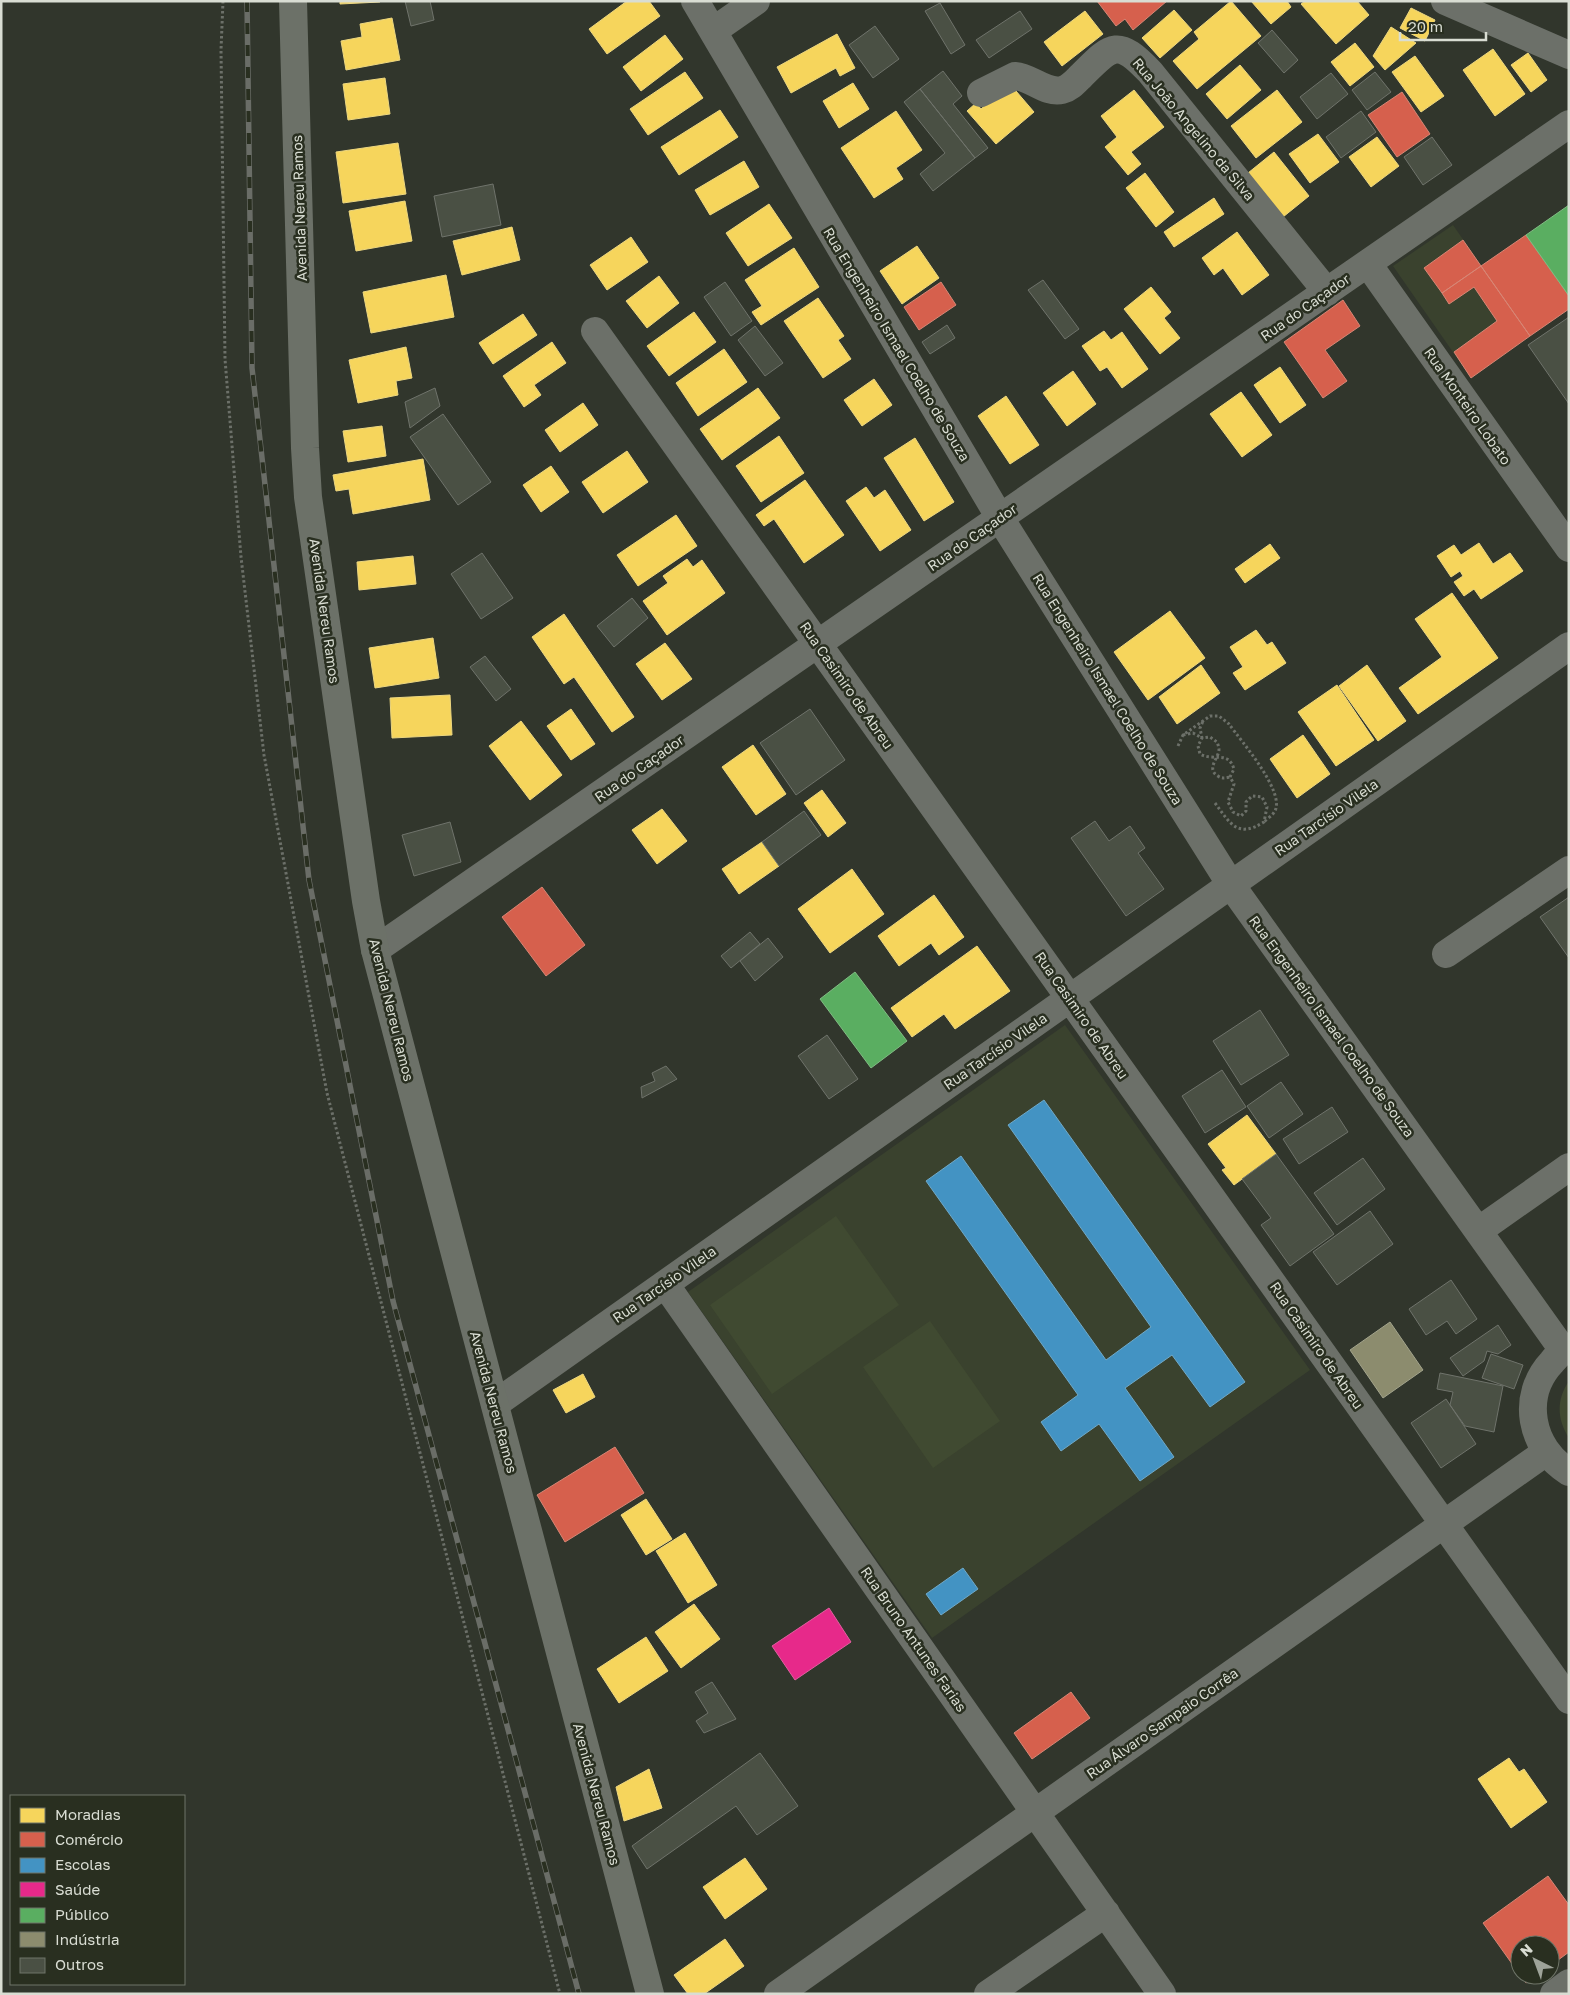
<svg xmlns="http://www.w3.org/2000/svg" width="1570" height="1995" font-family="'Golos Text',sans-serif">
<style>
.built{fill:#3a422e}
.green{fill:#404a31}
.homes{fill:#f6d55c;stroke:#edd780}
.shops{fill:#d6604d;stroke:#d78675}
.schools{fill:#4393c3;stroke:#70a9c8}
.health{fill:#e7298a;stroke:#e35fa0}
.public{fill:#5aae61;stroke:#80bc83}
.industry{fill:#8c8c6e;stroke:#a3a48c}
.building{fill:#4a5044;stroke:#6f736b}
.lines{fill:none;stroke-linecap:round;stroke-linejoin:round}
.path{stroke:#6c7069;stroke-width:3;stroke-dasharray:2.5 2.5;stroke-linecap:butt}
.minor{stroke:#6c7069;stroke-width:28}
.major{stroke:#6c7168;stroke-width:28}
.rail-casing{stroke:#6a6d67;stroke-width:5.5}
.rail{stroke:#292f20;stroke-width:4;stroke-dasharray:11;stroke-linecap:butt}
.labels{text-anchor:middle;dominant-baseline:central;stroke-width:5;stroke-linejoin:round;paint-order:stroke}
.street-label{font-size:14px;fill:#d9ddd3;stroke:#292f20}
</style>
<rect width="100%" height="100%" fill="#31362c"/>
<!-- built -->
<path class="built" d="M1453,225L1530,336L1471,378L1393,266Z
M1065,1025L1310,1370L932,1638L688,1292Z"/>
<!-- green -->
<path class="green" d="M836,1216L899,1305L772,1394L710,1305Z
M930,1321L1000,1421L933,1468L863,1367Z
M1569,1381V1438C1557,1419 1556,1400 1569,1381Z"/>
<!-- homes -->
<path class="homes" d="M340,1H380V2L340,4Z
M627,1H649L660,16L607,54L589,29Z
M1231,1L1261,36L1197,89L1173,61L1199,39L1194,32Z
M1251,1H1287L1291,7L1271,24Z
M1305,1H1357L1369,15L1336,44L1301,4Z
M1411,8L1435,20L1425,41L1400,28Z
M1174,10L1192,30L1160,58L1142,38Z
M1085,11L1103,34L1062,66L1044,42Z
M392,18L400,60L346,70L341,41L362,37L360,24Z
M1391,27L1416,43L1385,70L1373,56Z
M837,34L855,68L840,76L836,68L791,93L777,67Z
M665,35L683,59L641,91L623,67Z
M1355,43L1374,67L1350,86L1331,62Z
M1493,49L1525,94L1495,116L1463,70Z
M1528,53L1547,80L1531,92L1511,65Z
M1415,56L1444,96L1421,112L1392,72Z
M1240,65L1261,90L1227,119L1206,94Z
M685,72L703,98L648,135L630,109Z
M385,78L390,114L348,120L343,84Z
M853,83L869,109L839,128L823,101Z
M1010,84L1034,112L996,144L967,111L976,103L981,109Z
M1134,90L1164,127L1131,152L1141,164L1128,175L1105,147L1117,137L1101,116Z
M1277,90L1302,122L1256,158L1231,126Z
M720,110L738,137L679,175L661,147Z
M896,111L922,150L896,168L903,179L874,198L841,148Z
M1318,134L1339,162L1310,183L1289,154Z
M1377,137L1399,166L1371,187L1349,157Z
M398,143L406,194L343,203L336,152Z
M1274,152L1309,196L1283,217L1248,173Z
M744,161L759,187L710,215L695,190Z
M1145,173L1174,212L1156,227L1126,188Z
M1214,198L1224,214L1174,247L1164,232Z
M405,201L412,241L356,251L349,211Z
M769,204L792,238L748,266L726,233Z
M512,227L520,260L462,275L453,241Z
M1237,232L1269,275L1242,295L1223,268L1214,275L1202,258Z
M631,237L648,262L607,290L590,265Z
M917,246L939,278L902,304L880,271Z
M794,248L819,287L761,325L752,312L762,306L745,280Z
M446,275L454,317L371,333L363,292Z
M659,276L679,303L647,328L626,301Z
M1151,287L1171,312L1164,318L1180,338L1160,354L1124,309Z
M818,298L844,336L838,340L851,359L823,378L784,321Z
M694,312L716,342L669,376L647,346Z
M523,314L537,335L493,364L479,343Z
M1104,331L1111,340L1122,332L1148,369L1122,388L1107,367L1100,371L1082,346Z
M552,342L566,363L534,385L541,395L524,407L503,376Z
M406,347L412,378L396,381L398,395L358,403L349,360Z
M724,349L747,382L698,416L676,383Z
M1280,367L1306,405L1280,423L1254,385Z
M1073,371L1096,404L1067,426L1043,393Z
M874,379L892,405L862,426L844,400Z
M758,388L780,418L722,460L700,429Z
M1241,392L1272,435L1242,457L1210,414Z
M1006,396L1039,445L1010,464L978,416Z
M583,403L598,425L560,452L545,430Z
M382,426L386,456L348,462L343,431Z
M779,436L804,473L761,502L736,466Z
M915,438L954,502L924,521L884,458Z
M627,451L648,482L603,513L582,482Z
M423,459L430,500L353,514L349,489L336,491L333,475Z
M551,466L569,492L541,512L523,485Z
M805,480L844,535L804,563L774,519L764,526L756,515Z
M866,487L874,498L885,490L911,530L880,551L846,501Z
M676,515L697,546L638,586L617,555Z
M1479,543L1493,564L1510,553L1523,571L1481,599L1474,589L1464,596L1454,582L1463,576L1460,571L1451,577L1437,556L1454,545L1461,555Z
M1270,544L1280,558L1245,583L1235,569Z
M413,556L416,584L359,590L357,562Z
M687,559L693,567L702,560L725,593L667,635L643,601L668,583L663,576Z
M1452,593L1498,658L1418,714L1399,688L1442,657L1415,619Z
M1170,611L1205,658L1148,700L1114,652Z
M564,614L634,717L612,732L574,677L564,684L532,637Z
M1256,630L1267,645L1272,642L1286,663L1245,690L1233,673L1243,667L1230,647Z
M433,638L439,678L375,688L369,648Z
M665,643L692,679L662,700L636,664Z
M1201,665L1220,693L1177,724L1159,697Z
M1367,665L1406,721L1378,741L1339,686Z
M1337,685L1374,740L1336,766L1298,712Z
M450,695L452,735L392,738L390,698Z
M571,709L595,744L571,760L547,726Z
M521,721L562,775L530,800L489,746Z
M1303,735L1330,774L1297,798L1270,759Z
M753,745L786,794L756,815L722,767Z
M822,790L846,823L828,837L804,803Z
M662,809L687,841L657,864L632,830Z
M762,842L779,866L739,894L722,869Z
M852,869L884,914L830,953L798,909Z
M934,895L964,937L939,955L931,943L899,966L878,936Z
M977,946L1010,991L955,1029L944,1014L912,1037L891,1008Z
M1247,1115L1276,1154L1234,1185L1222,1170L1226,1168L1208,1144Z
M583,1374L595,1397L566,1413L553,1390Z
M646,1499L672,1539L646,1555L621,1515Z
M685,1533L717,1585L688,1603L656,1551Z
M694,1604L720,1639L681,1668L655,1632Z
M646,1637L668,1671L619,1703L597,1669Z
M1509,1758L1519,1772L1524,1769L1547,1802L1511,1828L1478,1779Z
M649,1769L662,1808L624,1821L616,1787Z
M745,1858L767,1889L725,1919L703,1887Z
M725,1939L744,1966L704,1994H688L674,1975Z"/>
<!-- shops -->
<path class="shops" d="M1097,1H1167L1133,30L1125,19L1116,26Z
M1402,92L1430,134L1397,157L1368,115Z
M1526,235L1569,296V309L1530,336L1481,266Z
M1463,240L1481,266L1442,293L1424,268Z
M1481,266L1530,336L1471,378L1454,352L1497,321L1474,287L1449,304L1442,293Z
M941,282L956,305L919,330L904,307Z
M1343,300L1360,326L1325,350L1347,381L1323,398L1284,342Z
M542,887L585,945L546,976L502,917Z
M615,1447L644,1493L565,1542L537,1495Z
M1071,1692L1090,1718L1032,1759L1014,1733Z
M1548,1876L1569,1905V1952L1550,1966V1945H1520V1975L1483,1923Z
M1520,1975H1537L1526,1983Z"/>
<!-- schools -->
<path class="schools" d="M1044,1100L1245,1382L1210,1407L1172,1355L1125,1388L1174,1457L1140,1481L1099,1424L1061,1451L1041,1422L1078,1395L926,1181L961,1156L1106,1360L1151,1327L1008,1125Z
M963,1568L978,1589L941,1615L926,1594Z"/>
<!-- health -->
<path class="health" d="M829,1608L851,1642L795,1680L772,1646Z"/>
<!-- public -->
<path class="public" d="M1569,205V296L1526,235Z
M855,972L907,1041L871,1068L820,999Z"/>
<!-- industry -->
<path class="industry" d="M1390,1322L1423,1370L1383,1398L1350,1350Z"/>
<!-- building -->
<path class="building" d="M405,1H430L434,20L411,26Z
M940,3L965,45L951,54L925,11Z
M1020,11L1032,29L989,58L976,40Z
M875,26L899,59L873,78L849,45Z
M1272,30L1298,60L1284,73L1258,43Z
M943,71L962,96L953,104L988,148L975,158L920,89Z
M1375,72L1391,92L1367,110L1352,90Z
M1331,73L1348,94L1317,119L1300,97Z
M920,89L975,158L933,191L920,174L945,153L904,102Z
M1361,111L1376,132L1341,158L1326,137Z
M1432,137L1452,165L1423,185L1404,157Z
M493,184L501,225L442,237L434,196Z
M1043,280L1079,329L1065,339L1028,290Z
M725,282L752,321L731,336L704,297Z
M1569,317V404L1528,345Z
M947,325L955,338L930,354L922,342Z
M755,326L783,363L765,376L738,340Z
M435,388L440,406L410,428L405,402Z
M443,414L491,482L458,505L410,437Z
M482,553L513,598L481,619L451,574Z
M632,598L648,618L614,647L597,626Z
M485,656L511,689L496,701L470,667Z
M810,709L845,760L796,795L760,743Z
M804,811L821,835L779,866L762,842Z
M1095,821L1109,841L1130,826L1145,848L1138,853L1164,889L1126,916L1071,838Z
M450,822L461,862L414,876L402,835Z
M1569,897V958L1540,917Z
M750,932L760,944L731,968L721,956Z
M768,938L783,957L755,981L740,961Z
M1260,1010L1289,1055L1241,1085L1213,1041Z
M827,1035L858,1079L829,1099L798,1056Z
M666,1066L677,1079L642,1098L641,1087L655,1081L652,1073Z
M1222,1070L1246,1107L1205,1133L1182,1096Z
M1281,1082L1303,1114L1269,1138L1247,1106Z
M1332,1107L1348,1132L1299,1164L1283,1139Z
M1276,1154L1334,1234L1290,1266L1261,1225L1271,1218L1242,1179Z
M1363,1158L1385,1189L1337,1225L1314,1193Z
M1370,1211L1393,1244L1337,1285L1313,1252Z
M1451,1280L1477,1319L1456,1334L1447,1321L1426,1335L1409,1309Z
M1498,1325L1511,1345L1498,1354L1487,1351L1484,1361L1463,1376L1450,1358Z
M1491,1354L1523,1365L1514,1389L1482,1378Z
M1440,1373L1503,1386L1494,1432L1465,1426L1450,1405L1453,1392L1437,1389Z
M1446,1399L1476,1444L1441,1468L1411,1423Z
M712,1682L736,1719L704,1733L696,1721L708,1713L695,1692Z
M760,1753L798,1806L757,1835L736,1806L647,1869L632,1846Z"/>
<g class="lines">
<!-- path -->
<path class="path" d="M223,1L221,50L225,359L241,557L264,755L327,1093L560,1994
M1183,735L1193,733L1202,738L1200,728L1203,721
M1178,746L1183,735L1210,716H1219L1229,724C1241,741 1285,791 1275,811C1273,815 1267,819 1264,822
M1215,803C1230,823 1237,839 1264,822L1267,807L1262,797L1252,796L1246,802V811L1241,816L1233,812L1228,802L1234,784L1230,777L1234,769C1228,750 1215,762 1200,754L1198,746L1202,738L1210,737L1217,742C1218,745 1219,747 1219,750C1218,759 1206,769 1218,776C1222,779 1225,778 1230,777"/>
<!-- minor -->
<path class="minor" d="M695,1L1000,518L1231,885L1563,1350
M1445,1L1569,55
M713,31L756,1
M981,93L1015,76C1031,77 1046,94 1062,90C1070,88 1075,82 1081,76C1111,46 1117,37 1150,72L1327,292
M1368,264L1569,548
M595,331L1569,1700
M375,950L1569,124
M1446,954L1569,870
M1478,1231L1569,1167
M665,1284L1162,1994
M1569,1347C1561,1351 1557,1356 1552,1362C1520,1396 1530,1448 1569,1472
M495,1404L1569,646
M778,1994L1546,1452
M988,1994L1106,1913
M1554,1994L1569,1983"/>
<!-- major -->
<path class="major" d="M293,1L305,448L308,497L366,901L375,950L650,1994"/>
<defs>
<path id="rail" d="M247,1L252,368L309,880L393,1301L579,1994"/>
</defs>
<!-- rail casing -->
<use href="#rail" class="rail-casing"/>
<!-- rail -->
<use href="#rail" class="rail"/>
</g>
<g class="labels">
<!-- street labels -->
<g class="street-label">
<text transform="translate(1194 129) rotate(50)">Rua João Angelino da Silva</text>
<text transform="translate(299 208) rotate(-92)">Avenida Nereu Ramos</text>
<text transform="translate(1305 307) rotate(-35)">Rua do Caçador</text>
<text transform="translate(897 344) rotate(59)">Rua Engenheiro Ismael Coelho de Souza</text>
<text transform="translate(1468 406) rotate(55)">Rua Monteiro Lobato</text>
<text transform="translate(972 537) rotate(-35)">Rua do Caçador</text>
<text transform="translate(325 611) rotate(82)">Avenida Nereu Ramos</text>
<text transform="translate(847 685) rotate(55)">Rua Casimiro de Abreu</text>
<text transform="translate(1108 689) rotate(58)">Rua Engenheiro Ismael Coelho de Souza</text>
<text transform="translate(639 768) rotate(-35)">Rua do Caçador</text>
<text transform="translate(1326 817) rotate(-35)">Rua Tarcísio Vilela</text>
<text transform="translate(392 1010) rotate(76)">Avenida Nereu Ramos</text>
<text transform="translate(1082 1015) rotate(55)">Rua Casimiro de Abreu</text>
<text transform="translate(1332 1026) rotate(54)">Rua Engenheiro Ismael Coelho de Souza</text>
<text transform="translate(995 1051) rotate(-35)">Rua Tarcísio Vilela</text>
<text transform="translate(664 1284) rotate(-35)">Rua Tarcísio Vilela</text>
<text transform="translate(1317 1345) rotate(55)">Rua Casimiro de Abreu</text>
<text transform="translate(494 1402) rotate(75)">Avenida Nereu Ramos</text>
<text transform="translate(914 1639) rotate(55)">Rua Bruno Antunes Farias</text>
<text transform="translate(1162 1723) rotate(-35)">Rua Álvaro Sampaio Corrêa</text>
<text transform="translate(597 1794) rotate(75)">Avenida Nereu Ramos</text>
</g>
</g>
<!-- border -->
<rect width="1570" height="1995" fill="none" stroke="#d9ddd3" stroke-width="5"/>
<!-- legend -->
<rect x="10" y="1795" width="175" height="190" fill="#292f20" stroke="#6f7568"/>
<rect x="20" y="1808" width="25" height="15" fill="#f6d55c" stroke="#6f7568"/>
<text x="55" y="1820" font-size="15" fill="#d9ddd3">Moradias</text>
<rect x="20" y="1832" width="25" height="15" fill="#d6604d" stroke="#6f7568"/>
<text x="55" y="1845" font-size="15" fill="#d9ddd3">Comércio</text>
<rect x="20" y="1858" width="25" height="15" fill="#4393c3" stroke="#6f7568"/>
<text x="55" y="1870" font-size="15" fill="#d9ddd3">Escolas</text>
<rect x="20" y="1882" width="25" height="15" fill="#e7298a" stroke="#6f7568"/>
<text x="55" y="1895" font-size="15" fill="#d9ddd3">Saúde</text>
<rect x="20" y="1908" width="25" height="15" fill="#5aae61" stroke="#6f7568"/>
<text x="55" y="1920" font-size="15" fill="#d9ddd3">Público</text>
<rect x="20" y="1932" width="25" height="15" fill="#8c8c6e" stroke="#6f7568"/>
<text x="55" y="1945" font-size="15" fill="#d9ddd3">Indústria</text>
<rect x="20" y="1958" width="25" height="15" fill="#4a5044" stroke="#6f7568"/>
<text x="55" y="1970" font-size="15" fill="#d9ddd3">Outros</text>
<!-- north arrow -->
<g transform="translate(1535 1960) rotate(318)"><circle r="24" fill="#292f20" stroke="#6f7568"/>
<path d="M0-4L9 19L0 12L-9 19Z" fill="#9ea399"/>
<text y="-8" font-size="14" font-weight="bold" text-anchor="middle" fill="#d9ddd3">N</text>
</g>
<!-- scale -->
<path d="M1400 32v8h86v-8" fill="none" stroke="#d9ddd3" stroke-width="2.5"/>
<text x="1408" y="32" font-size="15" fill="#d9ddd3" stroke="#292f20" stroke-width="4" paint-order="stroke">20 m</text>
</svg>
